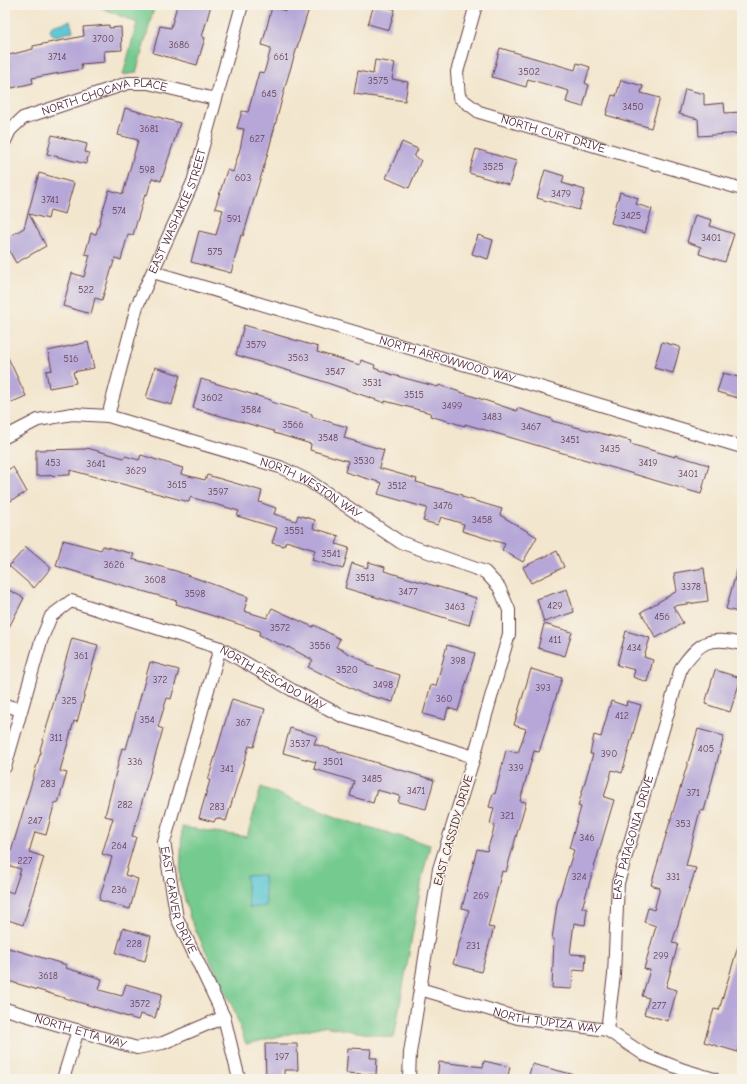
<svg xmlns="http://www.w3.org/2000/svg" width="747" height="1084" font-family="'Comic Neue',sans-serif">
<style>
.green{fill:#74ca8f;stroke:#5f745d}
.water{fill:#5bc7d4;stroke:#527380}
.building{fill:#b6a7d8}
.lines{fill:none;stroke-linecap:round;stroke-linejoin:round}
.minor-casing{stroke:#633d43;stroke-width:14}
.minor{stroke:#fff;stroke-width:12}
.labels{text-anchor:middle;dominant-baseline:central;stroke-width:3.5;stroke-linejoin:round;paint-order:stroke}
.number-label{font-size:10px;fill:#654156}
.street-label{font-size:12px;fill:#4a1f2b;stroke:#f7f3e8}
</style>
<rect width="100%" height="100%" fill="#f7f3e8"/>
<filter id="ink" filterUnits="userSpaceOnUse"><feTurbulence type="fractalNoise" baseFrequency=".025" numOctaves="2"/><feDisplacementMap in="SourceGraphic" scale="8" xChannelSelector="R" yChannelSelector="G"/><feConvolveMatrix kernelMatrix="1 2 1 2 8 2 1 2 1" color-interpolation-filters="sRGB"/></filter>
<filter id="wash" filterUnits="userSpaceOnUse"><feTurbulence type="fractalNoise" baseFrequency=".012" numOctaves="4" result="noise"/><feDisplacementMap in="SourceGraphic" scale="16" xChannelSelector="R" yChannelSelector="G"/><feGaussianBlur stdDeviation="0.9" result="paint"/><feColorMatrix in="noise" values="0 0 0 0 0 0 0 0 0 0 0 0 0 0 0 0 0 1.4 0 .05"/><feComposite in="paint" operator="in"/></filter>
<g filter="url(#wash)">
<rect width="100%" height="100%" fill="#f3e6ce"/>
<!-- green -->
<path class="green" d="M95,5H155L136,73L123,75L137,23Z
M261,787L341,819L430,845L423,874L394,1038L323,1026L246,1044L234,1010L190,918L180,881L182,827L247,837Z"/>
<!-- water -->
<path class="water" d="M70,21L73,31L56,36L52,34L50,30L52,26Z
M264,875L266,906L249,908L246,876Z"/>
<g id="blocks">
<!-- building -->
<path class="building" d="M177,5H211L202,37L205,38L197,65L153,53L160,26L171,28Z
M287,5H310L287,80L267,156L243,236L241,235L231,273L191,262L199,231L216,235L223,210L215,208L227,170L233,172L240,149L244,129L237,128L242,111L248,112L259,72L264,73L271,48L262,45L272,7L286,11Z
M374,5L395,9L389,30L368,24Z
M109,25V28L121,27L122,50L104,51L105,62L81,64L82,69L32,78L33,83L12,88L10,81L5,82V56L33,49V46L84,36L83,27Z
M500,48L575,70L577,63L590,67L585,83L589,85L583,107L566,102L569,91L528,79L526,87L492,77Z
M375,60L395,63L392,79L408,82L405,101L354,94L358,71L373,74Z
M621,80L643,86L641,93L660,98L651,128L606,115L612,95L616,96Z
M685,89L704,94V105L724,103L725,113L742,112V133L699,136L698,119L679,114Z
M125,108L180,123L161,181L152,178L147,195L145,194L133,235L128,234L121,260L115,258L102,300L95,298L91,314L63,306L72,273L84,277L90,255L85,254L91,233L96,234L109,190L123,194L138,140L118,135Z
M52,135L87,144L85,152L89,153L86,164L47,154Z
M402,142L418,149L414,157L421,160L409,188L386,178Z
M476,149L516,161L509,185L469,173Z
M545,170L564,176L562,183L585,190L579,210L537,198Z
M39,173L74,183L65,214L50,210L48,219L29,214L46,246L16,263L5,243V239L24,228Z
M620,192L638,198L636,204L652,209L645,233L611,223Z
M695,215L712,220L710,226L734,234L725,262L699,254L701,247L687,242Z
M478,235L493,240L488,259L472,254Z
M244,325L318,347L317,352L360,365L361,360L375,365L374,368L393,375L438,387L439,385L517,411V408L552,419V421L631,441L630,444L675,457V455L709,465L701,494L465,424V426L430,416L431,413L385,401V403L316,379L236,355Z
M88,342L94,368L73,372L76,383L49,388L46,371L52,370L48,351Z
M662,342L680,347L673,373L654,368Z
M5,351L26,396L5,405Z
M155,367L180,375L172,405L146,398Z
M723,373L742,378L738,398L717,392Z
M201,379L271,400V402L312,414V417L347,427L344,438L384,450L379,468L417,479L416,482L462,495V497L502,509L500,515L537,537L523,562L502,550L505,544L462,531L464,524L441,517L438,525L423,521L427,508L378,494L382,483L345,472L348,461L310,450L311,444L274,433V431L193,408Z
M87,448L124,458L125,456L139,460L141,455L183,468L181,474L205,480L207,475L262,491L259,502L276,508L274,514L296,521L298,515L315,520L313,528L339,536L336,544L349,548L343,569L312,560L315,550L286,541L284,546L272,543L277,528L237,516L239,511L190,497L189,502L70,470V475L36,476V450L86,449Z
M13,467L27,492L5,504V471Z
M63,540L101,550L103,546L134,554L132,559L176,571L248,597L244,611L267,618L272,608L313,627L314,625L340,639L336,647L368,663L367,665L400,675L393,702L363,694L308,667L313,660L288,647V648L259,635L260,631L176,604L177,601L56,566Z
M26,547L51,568L34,588L9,566Z
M557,551L564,567L531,583L523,567Z
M369,562L385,567L384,571L476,598L469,625L345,588L352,563L367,568Z
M739,563L742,564V613L726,609Z
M704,568L708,601L673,606L683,623L656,638L641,612L677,591L674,573Z
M5,588L24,598L5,635Z
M567,589L574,612L544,622L537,599Z
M544,624L572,632L565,656L538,648Z
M626,631L650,638L644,657L653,660L647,682L633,677L635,670L617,665Z
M72,638L98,645L77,722L74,721L60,771L67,773L58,803L55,802L46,835L35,832L29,852L44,857L23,925L5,919V890L13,893L21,869L7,865L41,751L40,750Z
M447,645L475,653L458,711L448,708L445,720L423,714L431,685L436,686Z
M150,662L179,670L171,699L167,698L158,727L163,729L132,836L136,837L125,875L138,879L130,909L99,900L112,857L102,854L113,818L105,816L122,748L126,749Z
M531,669L562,678L539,752L534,751L520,801L526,802L506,872L502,871L488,927L494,928L481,972L453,964L469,910L462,908L477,849L487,851L495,825L490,824L494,808L489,807L493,793L495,794L506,750L518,753L526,729L514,725Z
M715,670L741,678L730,712L705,704Z
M232,699L265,709L254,747L249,746L226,821L216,818L214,822L199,818L210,780H208Z
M611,701L626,706L627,701L641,705L622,773L612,770L604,797L614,800L582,908L587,909L585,925L574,923L570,954L586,955L585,971L573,970L572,989L552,988L554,939H552L557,904L574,850L569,848L581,807L578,806L593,754H590L594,735L601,737Z
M290,728L317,736L314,744L434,780L426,809L398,802L400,796L377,790L373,803L350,796L354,781L314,769L316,762L283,753Z
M698,729L724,736L704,811L700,810L686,866L696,868L672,943L678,944L666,987L677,990L668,1021L644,1014L649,998L642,996L650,970L644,969L656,926L644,922L648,908L654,910L660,888L651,885Z
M123,928L151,936L145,961L116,953Z
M739,943H742V1038L738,1052L704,1042L714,1009L719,1010Z
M5,947L67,965L66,968L102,979L99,990L122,996L126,984L162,994L155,1018L140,1014L138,1020L5,980Z
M265,1044H297L298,1070H284V1077H266Z
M348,1048L371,1049L370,1058H377L376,1075L346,1073Z
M484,1061L510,1067L507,1079H437L439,1062L483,1067Z
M532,1064L575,1075V1079H528Z"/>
</g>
</g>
<g filter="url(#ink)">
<use href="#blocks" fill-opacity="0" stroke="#633d43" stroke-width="1"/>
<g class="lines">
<defs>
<g id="minor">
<path id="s1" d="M476,5L457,72L459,97L479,112L742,189"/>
<path id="s2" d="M5,141L10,130L23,118L128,83H148L215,99"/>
<path id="s3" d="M153,272L742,447"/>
<path id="s4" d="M108,416L137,306L193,182L242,5"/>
<path id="s5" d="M5,437L38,420L72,414L108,416L280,467L309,481L400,542L485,572L499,587L509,610V634L474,757L439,869L410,1053L409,1079"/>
<path id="s6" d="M220,648L164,842L177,918L224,1017L239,1079"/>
<path d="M5,705L21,710"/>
<path id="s7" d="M5,767L41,641L51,616L71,601L220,648L292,690L342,716L474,757"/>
<path id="s8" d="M420,989L518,1018L607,1030L645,1055L684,1070L714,1079"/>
<path id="s9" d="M5,1009L137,1048L163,1043L224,1017"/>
<path id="s10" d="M607,1030L614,975L618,883L681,668C700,641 710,636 742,644"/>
<path d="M63,1079L78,1030"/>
</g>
</defs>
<!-- minor casing -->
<use href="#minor" class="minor-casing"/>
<!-- minor -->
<use href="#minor" class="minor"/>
</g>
</g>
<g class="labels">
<!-- number labels -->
<g class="number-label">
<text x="103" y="39">3700</text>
<text x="179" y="45">3686</text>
<text x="57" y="57">3714</text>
<text x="281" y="57">661</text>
<text x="529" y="72">3502</text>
<text x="378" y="81">3575</text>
<text x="269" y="94">645</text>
<text x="633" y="107">3450</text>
<text x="149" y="129">3681</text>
<text x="257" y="139">627</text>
<text x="493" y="167">3525</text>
<text x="147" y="170">598</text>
<text x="243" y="178">603</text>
<text x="561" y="194">3479</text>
<text x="50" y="200">3741</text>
<text x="119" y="211">574</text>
<text x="631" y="216">3425</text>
<text x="234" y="219">591</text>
<text x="711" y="238">3401</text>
<text x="215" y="252">575</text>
<text x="86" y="290">522</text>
<text x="256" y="345">3579</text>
<text x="298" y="358">3563</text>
<text x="71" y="359">516</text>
<text x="335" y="372">3547</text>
<text x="372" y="383">3531</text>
<text x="414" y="395">3515</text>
<text x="212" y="398">3602</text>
<text x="452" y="406">3499</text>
<text x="251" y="410">3584</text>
<text x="492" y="417">3483</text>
<text x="293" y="425">3566</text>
<text x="531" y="427">3467</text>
<text x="328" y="438">3548</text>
<text x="570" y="440">3451</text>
<text x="610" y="449">3435</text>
<text x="364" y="461">3530</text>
<text x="53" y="463">453</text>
<text x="648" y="463">3419</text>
<text x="96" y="464">3641</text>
<text x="136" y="471">3629</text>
<text x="688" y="474">3401</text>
<text x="177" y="485">3615</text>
<text x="397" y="486">3512</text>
<text x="218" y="492">3597</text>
<text x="443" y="506">3476</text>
<text x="482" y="520">3458</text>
<text x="294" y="531">3551</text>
<text x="331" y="554">3541</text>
<text x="114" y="565">3626</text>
<text x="365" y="578">3513</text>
<text x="155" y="580">3608</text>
<text x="691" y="587">3378</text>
<text x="408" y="592">3477</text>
<text x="195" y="594">3598</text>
<text x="555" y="606">429</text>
<text x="455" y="607">3463</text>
<text x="662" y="617">456</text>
<text x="280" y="628">3572</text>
<text x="555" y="640">411</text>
<text x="320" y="646">3556</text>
<text x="634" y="648">434</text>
<text x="81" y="656">361</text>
<text x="458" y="661">398</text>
<text x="347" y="670">3520</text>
<text x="160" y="680">372</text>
<text x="383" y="685">3498</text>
<text x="543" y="688">393</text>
<text x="444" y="699">360</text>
<text x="69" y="701">325</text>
<text x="622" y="716">412</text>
<text x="147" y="720">354</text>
<text x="243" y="723">367</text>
<text x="56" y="738">311</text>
<text x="300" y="744">3537</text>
<text x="706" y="749">405</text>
<text x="609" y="754">390</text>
<text x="135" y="762">336</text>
<text x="333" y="762">3501</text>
<text x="516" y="768">339</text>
<text x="227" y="769">341</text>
<text x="372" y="779">3485</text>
<text x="48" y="784">283</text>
<text x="416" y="791">3471</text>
<text x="693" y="793">371</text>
<text x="125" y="805">282</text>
<text x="217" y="807">283</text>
<text x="507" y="816">321</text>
<text x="35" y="821">247</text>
<text x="683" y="824">353</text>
<text x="587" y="838">346</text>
<text x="119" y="846">264</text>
<text x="25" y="861">227</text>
<text x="579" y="877">324</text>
<text x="673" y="877">331</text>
<text x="119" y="890">236</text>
<text x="481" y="896">269</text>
<text x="134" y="944">228</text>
<text x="473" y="946">231</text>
<text x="661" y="956">299</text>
<text x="48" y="976">3618</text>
<text x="140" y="1004">3572</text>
<text x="659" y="1006">277</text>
<text x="282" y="1057">197</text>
</g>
<!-- street labels -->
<g class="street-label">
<text stroke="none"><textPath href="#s2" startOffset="115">NORTH CHOCAYA PLACE</textPath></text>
<text stroke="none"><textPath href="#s1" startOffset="197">NORTH CURT DRIVE</textPath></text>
<text stroke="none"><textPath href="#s4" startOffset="217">EAST WASHAKIE STREET</textPath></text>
<text stroke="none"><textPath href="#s3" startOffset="307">NORTH ARROWWOOD WAY</textPath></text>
<text stroke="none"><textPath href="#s5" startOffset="324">NORTH WESTON WAY</textPath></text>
<text stroke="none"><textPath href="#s7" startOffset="400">NORTH PESCADO WAY</textPath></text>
<text transform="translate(453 830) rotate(-74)">EAST CASSIDY DRIVE</text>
<text stroke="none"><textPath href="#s10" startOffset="195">EAST PATAGONIA DRIVE</textPath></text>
<text stroke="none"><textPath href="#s6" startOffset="262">EAST CARVER DRIVE</textPath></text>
<text stroke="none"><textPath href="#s8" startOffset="131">NORTH TUPIZA WAY</textPath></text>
<text stroke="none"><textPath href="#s9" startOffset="79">NORTH ETTA WAY</textPath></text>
</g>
</g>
<!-- margin -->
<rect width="747" height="1084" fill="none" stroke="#f7f3e8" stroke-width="20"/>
</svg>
